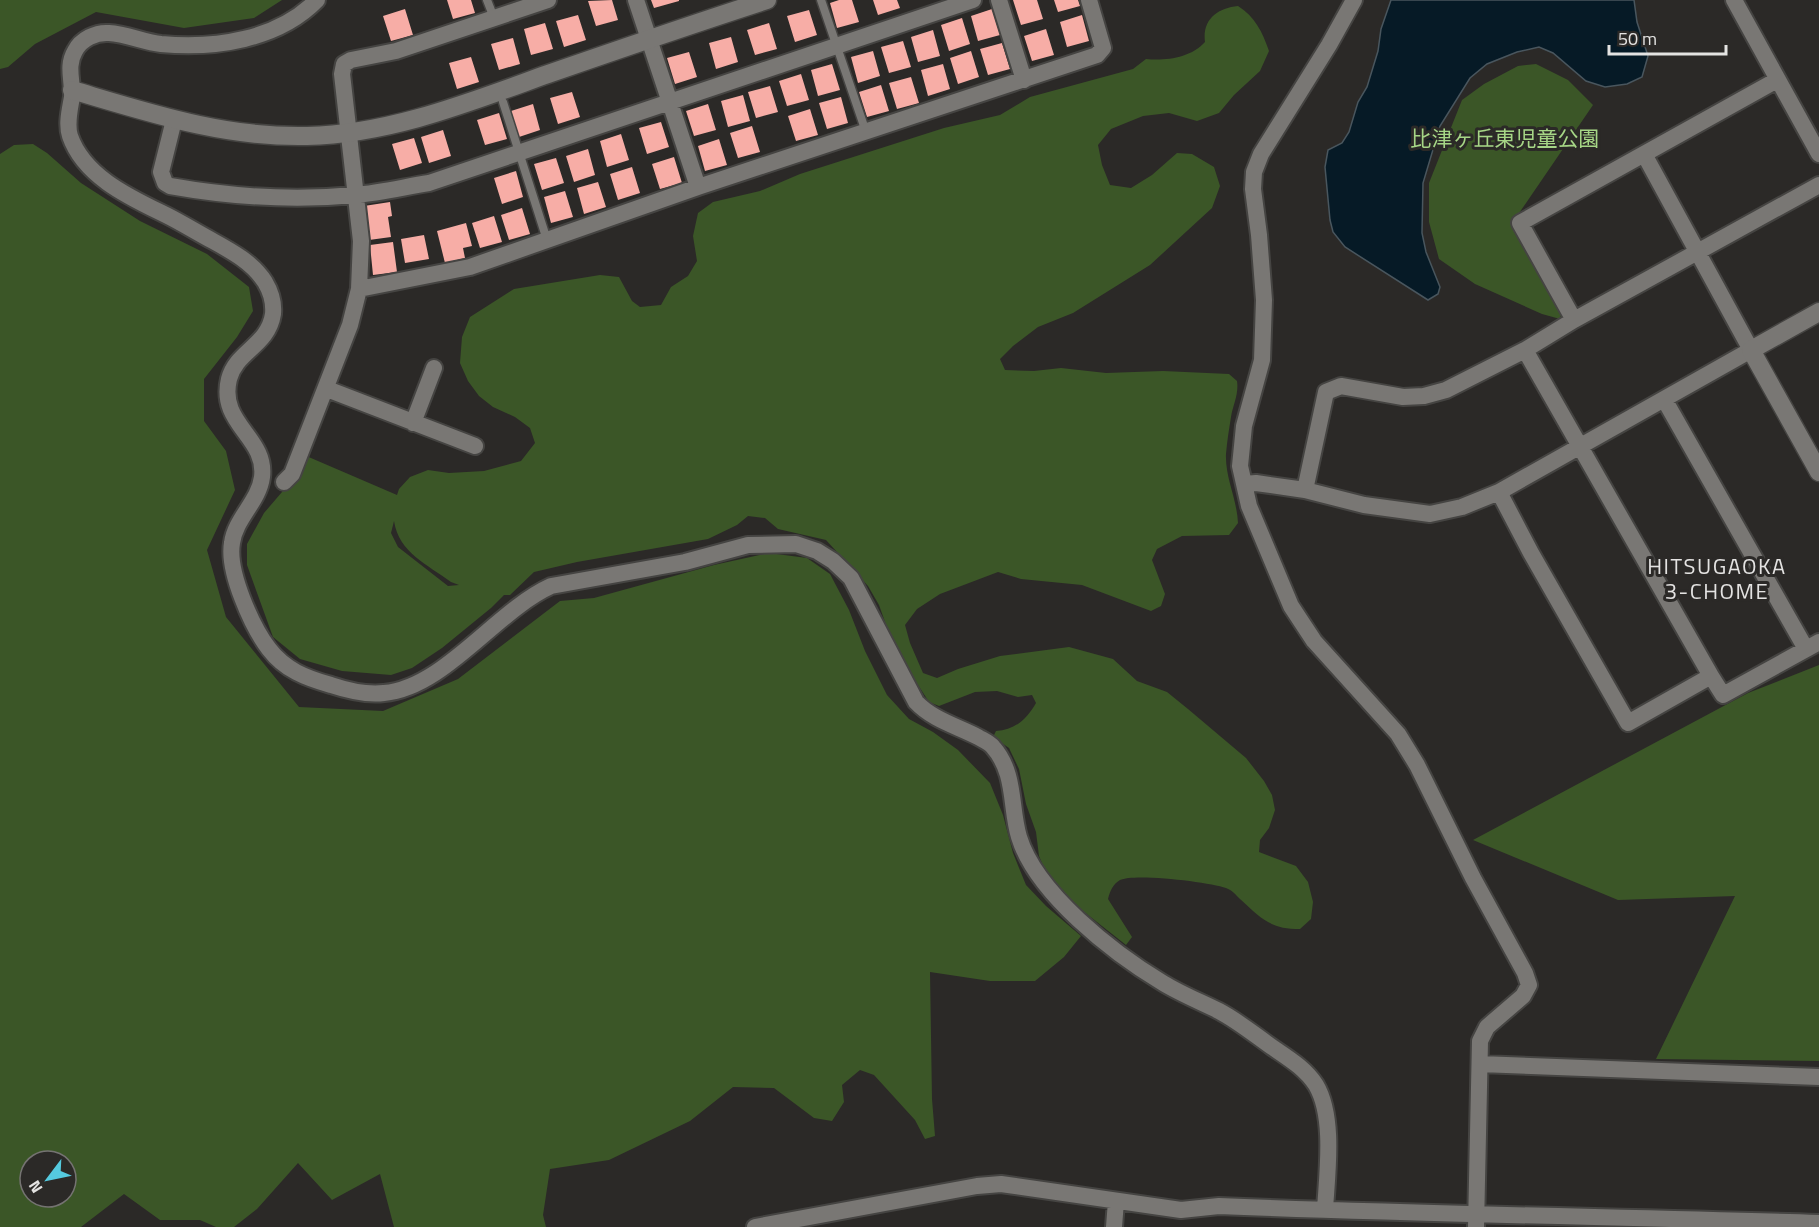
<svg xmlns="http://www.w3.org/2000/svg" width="1819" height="1227" font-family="'Titillium Web','Noto Sans JP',sans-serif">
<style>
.green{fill:#3b5627;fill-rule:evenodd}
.water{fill:#061a26;stroke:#49565e;stroke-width:1.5}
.building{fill:#f7ada6}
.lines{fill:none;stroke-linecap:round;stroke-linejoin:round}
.service-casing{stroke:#454442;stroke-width:11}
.minor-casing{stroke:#454442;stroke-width:20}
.tertiary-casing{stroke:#454442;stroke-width:21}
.service{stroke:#797774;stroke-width:8}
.minor{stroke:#797774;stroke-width:16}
.tertiary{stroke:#797774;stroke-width:18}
.labels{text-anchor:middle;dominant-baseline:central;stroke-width:6;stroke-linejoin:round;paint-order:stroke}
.park-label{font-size:21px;fill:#a6d686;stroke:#2b2927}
.neighbourhood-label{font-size:22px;letter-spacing:1.5px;fill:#e4e3e2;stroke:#2b2927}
</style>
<rect width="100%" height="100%" fill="#2b2927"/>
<!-- green -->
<path class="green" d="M0,0H282L254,18L184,28L96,12L35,44L8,67L0,69Z
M1238,6C1255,17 1262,31 1269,51L1260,71L1234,95L1219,113L1197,121L1169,113L1143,116L1111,129L1098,145L1102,165L1110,185L1131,188L1152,175L1177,153L1192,154L1214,167L1220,186L1212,208L1150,265L1073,313L1038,327L1013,346L1000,359L1005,370L1034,371L1061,368L1106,373L1163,371L1229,374L1237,381C1239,394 1233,405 1231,417C1229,429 1227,442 1226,454C1225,478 1237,499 1238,523L1229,535L1182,536L1157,549L1152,560L1165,594L1161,606L1151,611L1082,585L1021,579L998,572L940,594L917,609L905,625L910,643L923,673L937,678L958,669L1000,656L1069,647L1113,659L1137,681L1167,692L1188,709L1246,758L1264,781L1272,795L1275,810L1269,828L1260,840L1259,852L1296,866L1308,882L1313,902L1311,919L1300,929C1270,929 1262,919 1240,899C1236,895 1232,890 1226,888C1210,882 1134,873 1120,880C1113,884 1110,891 1108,899L1132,937L1126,945L1069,900L1045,870L1039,856L1036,832L1026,804L1019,769L1009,748L993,737L996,731C1015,730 1027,719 1036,703L1032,695L1018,697L997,691L975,692L939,706L929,702L905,665L890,636L879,605L868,586L826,540L778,529L765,518L748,516L737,525L708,539L577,562L534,572L510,595H504L491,608L442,648L412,668L391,675L342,671L300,659L273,637L247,565V544L264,513L282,492L304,455L397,495L399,489L410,477L428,470L449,473L484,471L521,461L535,443L530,428L515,417L493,407L479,396L468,381L460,363L462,337L470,317L514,289L600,275L619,277L632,301L640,307L661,305L671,287L688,276L697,261L693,236L698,213L713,202L760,191L800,174L944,128L1000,115L1030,97L1133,69L1146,59C1165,61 1191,58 1205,42C1202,20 1217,8 1238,6ZM394,521C399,553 427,564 451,582L459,585L448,586L398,547L391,533Z
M1536,64L1568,80L1593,105L1513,222L1562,312L1560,319L1542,314L1475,284L1439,259L1429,222V183L1462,100L1484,84L1518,66Z
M33,144L47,153L81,183L140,221L207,254L249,287L253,311L237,337L204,379V421L226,451L235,490L207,550L226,617L299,707L383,711L458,679L560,601L594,598L714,565L769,553L807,558L830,574L849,610L865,651L887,695L909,719L933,732L958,750L990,783L1003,815L1013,853L1026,885L1046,906L1081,936L1064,957L1035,981H990L930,972L932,1099L935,1136L925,1139L915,1120L874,1075L860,1070L842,1085L844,1102L832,1121L814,1118L774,1088L733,1087L690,1121L609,1160L550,1169L543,1215L546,1227H394L380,1174L332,1200L298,1163L257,1209L234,1227H216L200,1220H160L124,1194L81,1227H0V154L14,145ZM30,1161H66V1197H30Z
M1819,665V1061L1656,1059L1735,896L1618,900L1473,840L1748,693Z"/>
<!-- water -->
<path class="water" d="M1391,0H1634L1637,22L1648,56L1642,77L1627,84L1605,87L1586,81L1553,53L1539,47L1517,52L1487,64L1470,78L1440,126L1423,183L1422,233L1426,252L1440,287L1438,294L1428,300L1345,247L1333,232L1330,220L1325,167L1328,150L1342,143L1349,132L1358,102L1367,87L1378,51L1381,29Z"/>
<!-- building -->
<path class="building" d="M447,0H471L475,13L453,19Z
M612,0L618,20L596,26L588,1Z
M651,0H679V1L654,8Z
M839,0H852L859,22L837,28L830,3Z
M873,0H897L900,8L878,15Z
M1013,0H1037L1043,19L1021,25Z
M1054,0H1078L1080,6L1058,12Z
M405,9L413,35L391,41L383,16Z
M992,9L1000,35L978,41L971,16Z
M809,10L817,35L795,42L787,16Z
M578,15L586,40L564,47L556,21Z
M1082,15L1089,41L1067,47L1060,22Z
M962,18L970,44L949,51L941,25Z
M545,23L553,49L531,55L524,29Z
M769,23L777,49L755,55L747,30Z
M1046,29L1054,55L1032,61L1024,36Z
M933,30L940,56L918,62L911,37Z
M731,37L738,62L716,69L709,43Z
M513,38L520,64L499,70L491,44Z
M903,41L911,67L889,73L881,47Z
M1002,43L1010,69L988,75L980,49Z
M873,51L880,76L858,83L851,57Z
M971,51L979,77L958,84L950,58Z
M689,52L697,77L675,84L667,58Z
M471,57L479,82L457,89L449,63Z
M832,64L840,90L818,96L811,70Z
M943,64L950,89L928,96L921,70Z
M801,74L809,100L787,106L779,81Z
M911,77L919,103L897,109L889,83Z
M881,85L889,111L867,117L859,92Z
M770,86L778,112L756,118L748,92Z
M572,92L580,117L558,124L550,98Z
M743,95L750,121L728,127L721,101Z
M841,97L848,123L827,129L819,103Z
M533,104L540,130L519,137L511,111Z
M708,104L716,130L694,136L686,111Z
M810,109L818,135L796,141L788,116Z
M499,113L507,139L485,145L477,120Z
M661,122L669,147L647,154L639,128Z
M752,126L760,152L738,158L730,133Z
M443,130L451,156L429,163L421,137Z
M621,134L629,160L607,167L600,141Z
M414,138L422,163L400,170L392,144Z
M719,139L727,165L705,171L698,146Z
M588,149L595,175L574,182L566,156Z
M674,157L682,183L660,189L652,164Z
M556,158L564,183L542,190L534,164Z
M632,167L640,193L618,200L610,174Z
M516,171L523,197L502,204L494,178Z
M598,182L606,207L584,214L577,188Z
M565,191L573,217L551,223L544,197Z
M390,202L392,216L388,217L391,237L369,240L364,206Z
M522,208L530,234L509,240L501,215Z
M494,216L502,242L480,248L472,223Z
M466,223L472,246L463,248L465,258L445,263L437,231Z
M424,235L429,259L405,263L401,239Z
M393,242L397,272L373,275L370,245Z"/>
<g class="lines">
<defs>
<path id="service" d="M487,0L494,18
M821,0L866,132
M503,102L547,240"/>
<path id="minor" d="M317,0C278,40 215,49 161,44C144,42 126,34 109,33C96,32 81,39 75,51C66,66 73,81 72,97C70,109 66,124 70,136C84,177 131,198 166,215C182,223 198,233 213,241C233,252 253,263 265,282C271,292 274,303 273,314C268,346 236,351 229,379C218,424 267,437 262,477C259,501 235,519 232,543C227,571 252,627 269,649C285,670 306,678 331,685C346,690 368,695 384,693C444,688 496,611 551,586L685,562L748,545L796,544L817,551L833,561L851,578L916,702C933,720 957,726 978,737C983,740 990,743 993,747C1016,773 1010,807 1019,837C1036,893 1113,953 1163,983C1181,994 1201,1002 1219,1011C1238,1021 1255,1035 1272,1047C1288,1058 1305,1068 1316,1085C1335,1117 1327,1174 1325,1210
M999,0L1024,80
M1354,0L1329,45L1261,154L1254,172L1253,189L1259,235L1264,300L1262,360L1244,426L1240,466L1249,506L1291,606L1314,641L1398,734L1417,765L1473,878L1525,973L1529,985L1523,996L1487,1027L1480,1041L1476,1227
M1734,0L1819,154
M174,120L161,172L165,183L170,186C232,197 293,201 355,195C380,193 404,187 429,183L973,0
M698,187L1097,55L1103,48L1089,0
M359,289L470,267L698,187L636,0
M1574,320L1819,185
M1525,350L1711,676
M327,389L475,446
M1664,399L1806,649
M413,423L434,368
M284,482L292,474L350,325L359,289L361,241L342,74L344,64L351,60L396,51L548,0
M1244,484L1256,483L1305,490L1364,505L1430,514L1462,507L1499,492L1751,350L1644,154
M1305,490L1326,392L1341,386L1403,397L1424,396L1446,390L1525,350L1574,320L1520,223L1777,80
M1499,492L1531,553L1628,723L1711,676L1723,695L1819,642
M1480,1064L1819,1077
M755,1227L977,1186L1001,1184L1181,1210L1219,1206C1419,1214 1619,1217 1819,1223
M1114,1227L1116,1201"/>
<path id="tertiary" d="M72,90C150,113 225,138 307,136C391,134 470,102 548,74C620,49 693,24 767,0
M1819,312L1751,350L1819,472"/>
</defs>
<!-- service casing -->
<use href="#service" class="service-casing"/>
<!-- minor casing -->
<use href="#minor" class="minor-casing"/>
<!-- tertiary casing -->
<use href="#tertiary" class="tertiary-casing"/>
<!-- service -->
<use href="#service" class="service"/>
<!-- minor -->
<use href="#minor" class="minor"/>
<!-- tertiary -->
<use href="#tertiary" class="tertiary"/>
</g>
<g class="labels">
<!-- park labels -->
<g class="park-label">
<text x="1505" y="138">比津ヶ丘東児童公園</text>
</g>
<!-- neighbourhood labels -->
<g class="neighbourhood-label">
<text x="1717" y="566">HITSUGAOKA<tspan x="1717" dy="25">3-CHOME</tspan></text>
</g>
</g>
<!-- north arrow -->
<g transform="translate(48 1179) rotate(238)"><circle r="28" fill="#2b2927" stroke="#757372" stroke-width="1.5"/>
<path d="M0-4.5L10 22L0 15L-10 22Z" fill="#55cadf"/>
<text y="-9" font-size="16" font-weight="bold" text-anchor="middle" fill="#e4e3e2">N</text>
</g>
<!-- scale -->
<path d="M1609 45v9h117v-9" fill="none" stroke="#e4e3e2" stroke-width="3"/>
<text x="1618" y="45" font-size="18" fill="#e4e3e2" stroke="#2b2927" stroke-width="4.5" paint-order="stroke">50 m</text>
</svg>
